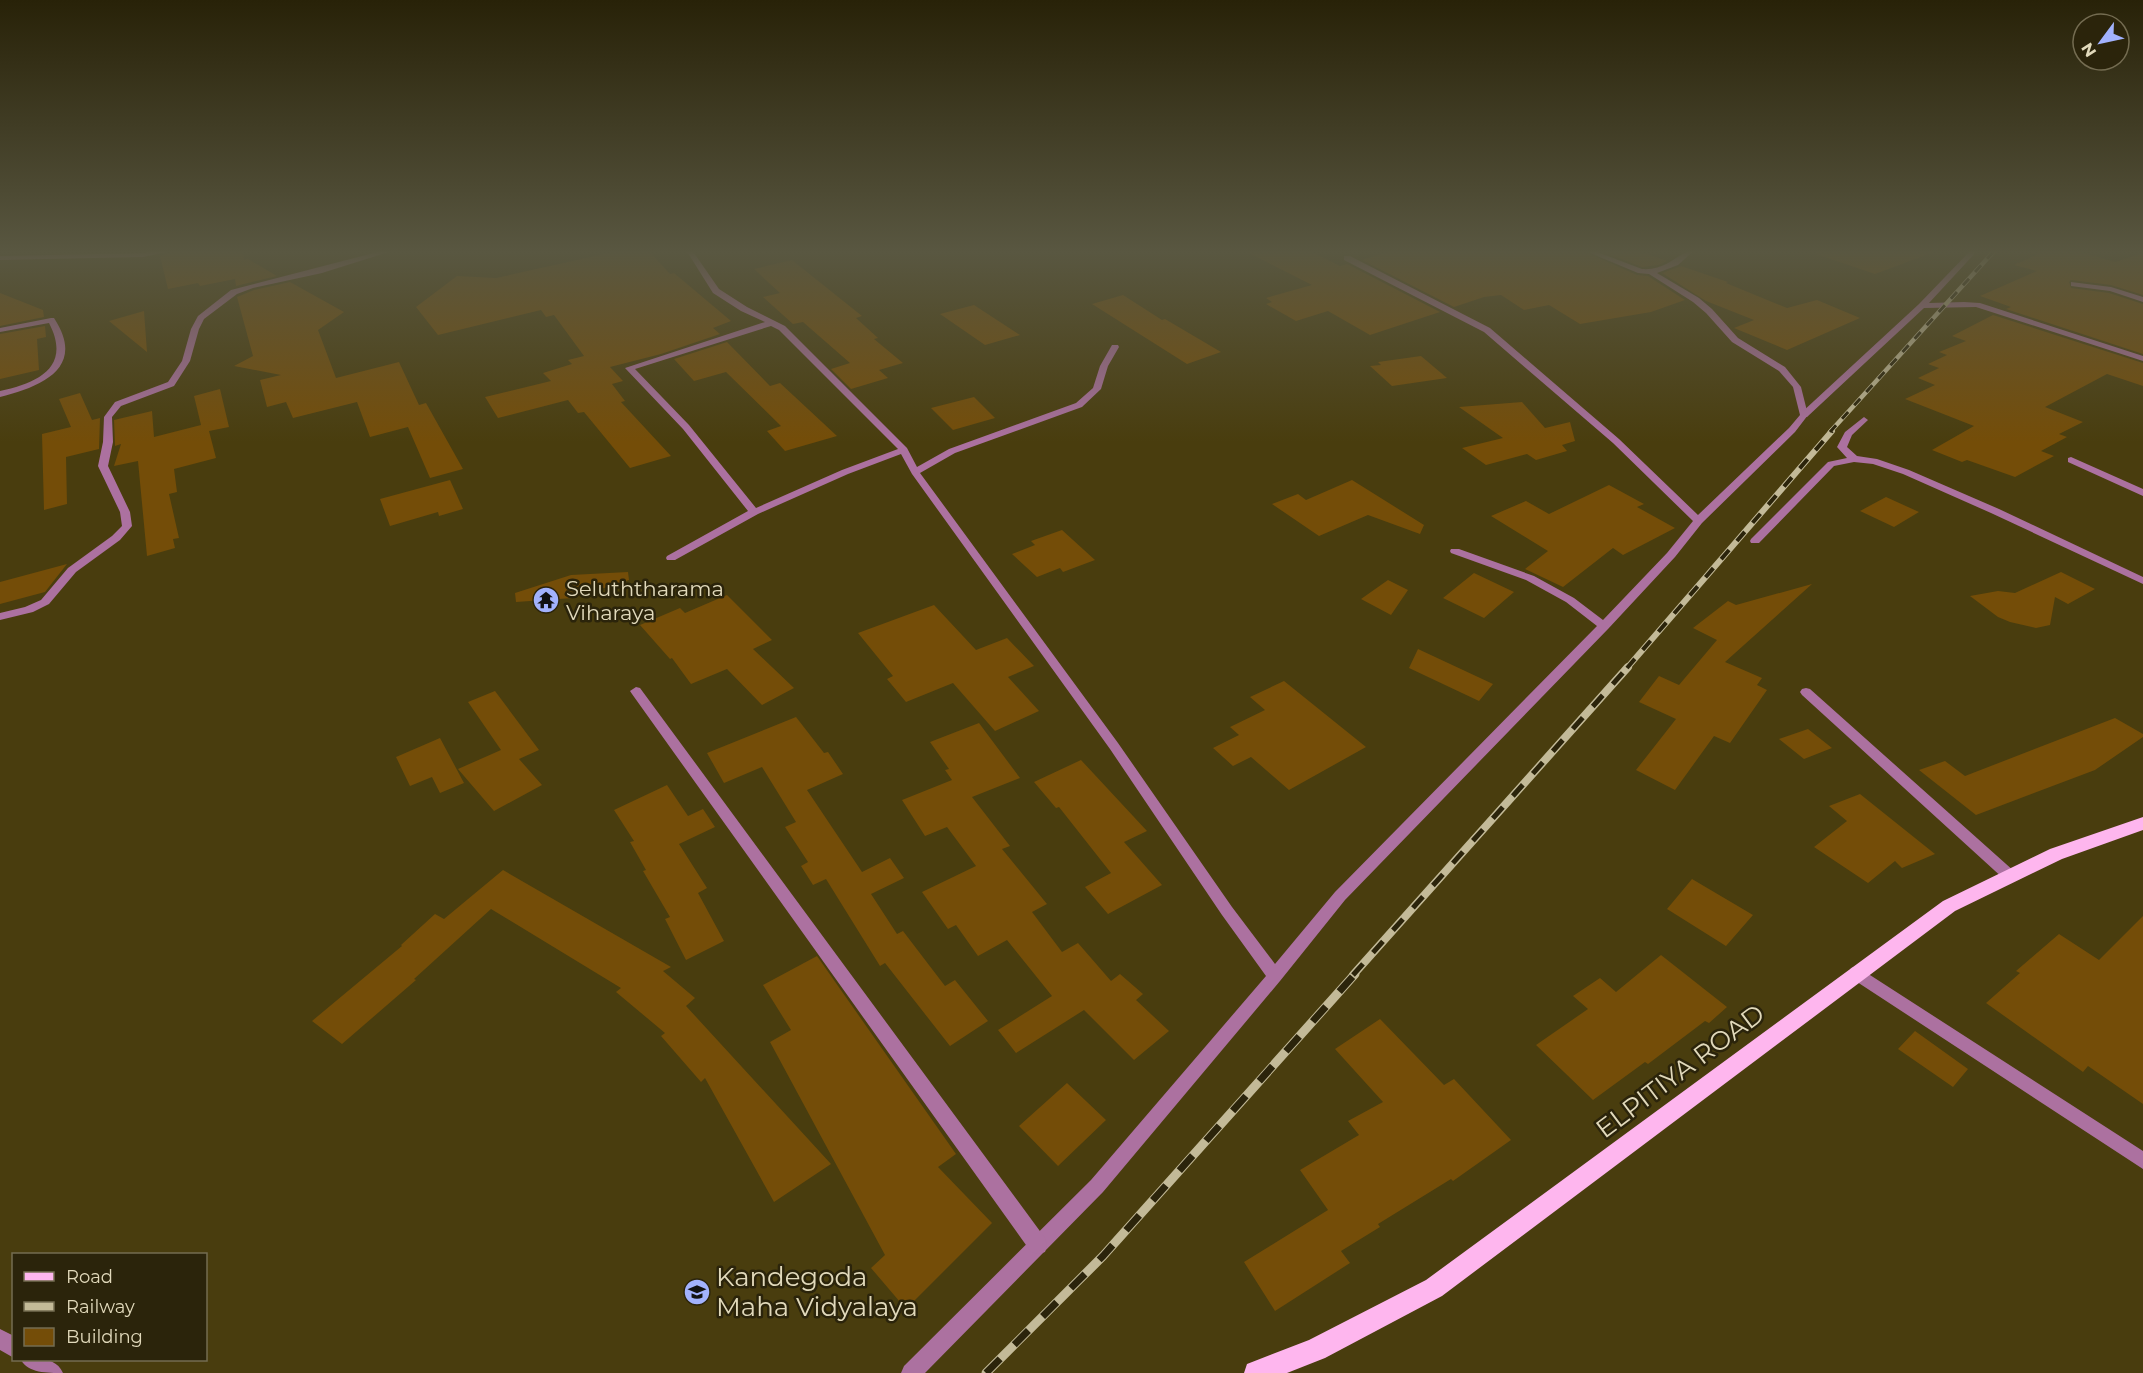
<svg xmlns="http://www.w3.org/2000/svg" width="2143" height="1373" font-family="Montserrat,sans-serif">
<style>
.building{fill:#744d08}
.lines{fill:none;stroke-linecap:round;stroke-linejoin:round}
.lane{fill:#ac71a0;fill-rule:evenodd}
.street{fill:#ac71a0;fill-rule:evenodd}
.primary{fill:#feb6ee;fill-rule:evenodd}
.rail-far3-casing{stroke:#c3ba98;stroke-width:4.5}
.rail-far2-casing{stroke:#c3ba98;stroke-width:6}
.rail-far1-casing{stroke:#c3ba98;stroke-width:8}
.rail-casing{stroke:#c3ba98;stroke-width:9}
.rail-far3{stroke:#2b240b;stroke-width:3;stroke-dasharray:9;stroke-linecap:butt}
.rail-far2{stroke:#2b240b;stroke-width:4;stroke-dasharray:12;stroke-linecap:butt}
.rail-far1{stroke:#2b240b;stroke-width:5;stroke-dasharray:15;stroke-linecap:butt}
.rail{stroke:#2b240b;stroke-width:7;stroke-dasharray:20;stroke-linecap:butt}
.labels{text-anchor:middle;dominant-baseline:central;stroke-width:5;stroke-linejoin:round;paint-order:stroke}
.poi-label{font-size:21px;fill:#e1d9bb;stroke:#2b240b;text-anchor:start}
.near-street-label{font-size:26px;fill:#e1d9bb;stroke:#2b240b}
.near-poi-label{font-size:26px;fill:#e1d9bb;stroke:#2b240b;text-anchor:start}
</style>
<rect width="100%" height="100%" fill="#493d0e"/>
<!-- building -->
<path class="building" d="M178,250H243L244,260L248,259L277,276L236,286L235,279L200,286L198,283L168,289L160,256Z
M622,250H648L670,274L674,273L731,321L713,328L720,334L661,354L610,367L623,381L612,384L625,401L621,402L671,456L630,468L584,412L578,413L568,400L498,418L485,397L551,381L543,373L572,364L568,360L584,356L554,315L546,317L541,310L438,335L416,307L457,276L496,278Z
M1243,250H1308L1340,266L1347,264L1440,312L1370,335L1328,311L1296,321L1266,304L1272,302L1266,298L1312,285Z
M1395,250H1581L1637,275L1648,276L1685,300L1651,312L1580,324L1549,305L1524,310L1501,295L1484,297L1454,307L1362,260Z
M1598,250H1636L1667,261L1659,265L1642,267Z
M1816,250H1933L1934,252L1875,274L1816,254Z
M2047,250H2074L2115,262L2143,253V295L2111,285L2071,280L2069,282L2071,288L2109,293L2143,304V354L2006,309L2011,307L1980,296L2037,271L2014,265Z
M792,260L862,316L856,318L878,338L874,339L903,363L879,370L888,378L851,389L831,369L850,363L803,322L793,324L763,297L780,293L754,269Z
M1681,266L1728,282L1726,283L1787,308L1817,300L1860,318L1787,350L1734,328L1754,320L1706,301L1662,273Z
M290,282L344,312L318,330L336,378L399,362L419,405L426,403L463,469L430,478L408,427L370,437L357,402L293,418L286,402L267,407L260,380L281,375L234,366L253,356L237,297L254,290Z
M0,293L43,310L44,317L0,326Z
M1123,295L1162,320L1165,319L1221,352L1187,364L1092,304Z
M974,305L1020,335L985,345L940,314Z
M144,311L147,352L109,321Z
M1993,315L2143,363V386L2107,374L2045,407L2083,422L2059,434L2067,437L2041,451L2054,456L2015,477L1967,460L1962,462L1932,450L1974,426L1905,399L1935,385L1918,378L1939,368L1928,364L1947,355L1939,352L1966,341L1952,336Z
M45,326L46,337L37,339L39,370L0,379V334Z
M727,342L770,386L780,383L837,436L785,451L767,431L781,426L726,372L694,381L674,359Z
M1421,356L1447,378L1392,386L1370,366L1381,365L1378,362Z
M220,389L229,427L209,431L216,458L174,469L177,492L169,494L179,538L173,539L175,548L147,556L138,461L114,466L121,444L115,446L114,420L152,411L154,437L201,425L194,396Z
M80,393L92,420L100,418L99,449L66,457L67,504L44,510L42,434L71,427L59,399Z
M974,397L995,418L953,430L931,408Z
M1522,402L1545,428L1570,422L1575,441L1562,445L1567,451L1536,460L1527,454L1486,465L1462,448L1503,438L1459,407Z
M450,480L463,509L439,516L438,512L390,526L380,499Z
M1352,480L1424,525L1420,534L1368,515L1319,536L1272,504L1298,494L1306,500Z
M1609,485L1644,504L1637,507L1675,528L1623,555L1613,548L1563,587L1525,569L1548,551L1491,516L1526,501L1549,514Z
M1886,497L1919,512L1894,527L1860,511Z
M1062,530L1095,560L1063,572L1060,568L1037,577L1012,554L1035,545L1031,541Z
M67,564L45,592L0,604V582Z
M628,572L629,580L573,598L516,602L515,593L571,575Z
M2061,572L2095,589L2068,604L2055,597L2050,625L2036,628L2010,622L1998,617L1970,596L1998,591L2015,593Z
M1474,573L1514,592L1484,618L1443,598Z
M1388,580L1408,590L1391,615L1361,599Z
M1812,584L1725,662L1762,678L1757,685L1767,690L1730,743L1714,736L1675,790L1636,770L1676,719L1639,702L1659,676L1679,685L1717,640L1693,628L1728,601L1736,605Z
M727,595L772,640L753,649L794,688L762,705L727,669L691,684L672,658L670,659L640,625L680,608L685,613Z
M934,605L976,650L1007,638L1034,666L1008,677L1039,711L995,731L953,683L906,702L887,679L893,676L858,633Z
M1418,649L1493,684L1479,701L1409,668Z
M1284,681L1366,747L1289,790L1251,757L1233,766L1213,748L1239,735L1230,727L1265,710L1250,697Z
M495,691L539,750L519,759L542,785L494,811L458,769L501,750L468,702Z
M796,717L824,753L828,752L843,774L807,790L862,872L890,858L904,878L871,894L897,934L903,931L945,986L955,980L988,1021L950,1046L885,963L880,966L826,879L813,885L801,866L808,862L785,827L796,822L762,767L724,783L707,753Z
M2115,718L2143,734V737L2095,770L1976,815L1919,770L1945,761L1965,776Z
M979,723L1020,778L972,797L1010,846L1002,849L1047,904L1032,912L1062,952L1078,943L1111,981L1120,974L1143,994L1136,1000L1169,1031L1134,1060L1084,1010L1016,1053L998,1030L1052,996L1007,940L978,956L956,925L948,929L922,892L976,866L947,827L925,836L902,800L952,780L945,770L949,769L930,742Z
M1808,729L1832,748L1804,759L1779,739Z
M440,738L464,783L440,793L432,777L410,786L396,757Z
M1081,760L1147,831L1124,842L1162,885L1108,914L1085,887L1111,873L1059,807L1056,808L1034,782Z
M667,785L688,816L703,809L715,827L679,844L707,888L698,893L724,941L686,960L665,919L670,917L643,871L646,870L630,842L634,841L614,810Z
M1860,794L1935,854L1902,868L1895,861L1868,883L1814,847L1847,821L1829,806Z
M503,870L671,967L663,971L695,998L686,1006L831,1164L774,1202L705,1078L701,1082L661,1036L665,1033L616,992L621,988L491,909L414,979L416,980L342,1044L312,1021L402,946L401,945L435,914L444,919Z
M1692,879L1753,915L1726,946L1667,909Z
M2143,916V1104L2088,1066L2083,1072L1986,1003L2020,973L2016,971L2059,934L2099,960Z
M1661,955L1727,1007L1709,1023L1705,1021L1648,1064L1645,1062L1593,1100L1536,1045L1588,1009L1573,996L1600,978L1616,992Z
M817,956L956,1154L938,1167L992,1223L906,1309L871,1268L885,1255L770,1042L791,1030L763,985Z
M1380,1019L1444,1085L1454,1079L1511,1140L1453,1181L1451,1179L1378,1224L1380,1227L1341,1251L1350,1263L1275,1311L1244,1262L1328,1210L1300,1170L1359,1135L1348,1121L1383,1102L1335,1049Z
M1915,1031L1968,1069L1953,1087L1898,1049Z
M1067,1083L1106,1120L1058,1166L1019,1126Z"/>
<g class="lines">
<!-- lane -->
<path class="lane" d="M686,250H692L719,289L747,307L785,326L907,448L917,467L949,449L1076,403L1093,388L1100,366L1112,345H1118L1119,347L1108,366L1101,389L1082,407L955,453L920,473L1118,743L1232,907L1275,964L1335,892L1597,626L1566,602L1526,580L1451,553L1450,551L1451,549H1459L1534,576L1574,598L1603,620L1667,553L1693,521L1613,443L1484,332L1344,260V256H1350L1490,328L1619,439L1698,515L1789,428L1800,415L1793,387L1779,371L1732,342L1706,313L1693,302L1649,274L1638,273L1583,250H1592L1642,269C1669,271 1679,250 1695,250L1678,265L1657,273L1699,298L1712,309L1738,338L1785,367L1801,387L1808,415L1795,432L1702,523L1675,557L1608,629L1345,900L1280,981L1103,1192L925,1373H901L904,1366L1091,1180L1266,976L1222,915L1110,749L912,474L901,454L848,474L758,514L675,560H667L666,558L667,556L748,511L683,429L625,368L765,322L741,311L713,293ZM771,326L779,330L898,449L842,470L756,508L689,425L635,369Z
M2071,282L2111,287L2143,297V302L2110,291L2071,286Z"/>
<!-- street -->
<path class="street" d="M161,250H176L143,257L0,260V256L143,253Z
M385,250H395L322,273L253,288L237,294L204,319L199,329L190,361L174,386L121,406L112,417L113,442L108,466L130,512L132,526L120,540L76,572L49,604L33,612L0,620V613L25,607L41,600L68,568L112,536L122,526L120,512L98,466L103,442L104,417L115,402L168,382L182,361L191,329L198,316L231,290Z
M1971,250H1978L1929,303L1964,302L1980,303L2143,356V361L1976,307L1924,308L1807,417H1801V413L1919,304Z
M51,318H54C87,368 41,387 0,397V391C38,383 72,367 49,323L0,332V328Z
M1864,417L1868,420L1852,435L1847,447L1857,456L1877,459L1909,470L1999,509L2143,577V584L1991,513L1903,474L1873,464L1854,462L1834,466L1759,543H1751L1750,541L1751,539L1828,462L1847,458L1837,447L1845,432Z
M2071,457L2143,489V496L2068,462V458Z
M636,687L640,688L1045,1238L1047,1245L1045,1252L1038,1254L1031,1252L632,694L630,691Z
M1806,688L1810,689L2015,872L2017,876L2015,880L2010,882L2005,880L1802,695L1800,692L1802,689Z
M1856,966L2143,1151V1169L1851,978L1848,973L1851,968Z
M0,1329L14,1336V1358L0,1350Z
M21,1360C36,1359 56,1356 63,1373C47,1373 28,1373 21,1360Z"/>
<!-- primary -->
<path class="primary" d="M2143,817V830L2062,859L1955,911L1442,1296L1325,1358L1287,1373H1244L1247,1364L1309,1340L1426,1280L1943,901L2050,849Z"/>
<defs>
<path id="rail-far3" d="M1830,432L1995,250"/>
<path id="rail-far2" d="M1627,668L1832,431"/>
<path id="rail-far1" d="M1353,975L1628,667"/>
<path id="rail" d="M986,1373L1103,1256L1355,974"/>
</defs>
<!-- rail-far3 casing -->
<use href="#rail-far3" class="rail-far3-casing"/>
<!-- rail-far2 casing -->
<use href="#rail-far2" class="rail-far2-casing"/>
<!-- rail-far1 casing -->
<use href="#rail-far1" class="rail-far1-casing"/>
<!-- rail casing -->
<use href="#rail" class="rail-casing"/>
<!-- rail-far3 -->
<use href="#rail-far3" class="rail-far3"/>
<!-- rail-far2 -->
<use href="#rail-far2" class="rail-far2"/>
<!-- rail-far1 -->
<use href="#rail-far1" class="rail-far1"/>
<!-- rail -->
<use href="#rail" class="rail"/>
</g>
<!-- sky -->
<linearGradient id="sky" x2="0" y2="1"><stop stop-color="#282208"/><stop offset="0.57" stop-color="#595741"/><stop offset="1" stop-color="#595741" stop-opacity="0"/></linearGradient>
<rect width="2143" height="442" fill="url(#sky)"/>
<!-- icons -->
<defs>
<symbol id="temple-disc" viewBox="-11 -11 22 22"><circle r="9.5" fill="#a2b2fd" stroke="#2b240b"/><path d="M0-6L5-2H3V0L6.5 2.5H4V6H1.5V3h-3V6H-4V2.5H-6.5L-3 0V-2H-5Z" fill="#111"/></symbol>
<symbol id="school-disc" viewBox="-11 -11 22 22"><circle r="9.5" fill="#a2b2fd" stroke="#2b240b"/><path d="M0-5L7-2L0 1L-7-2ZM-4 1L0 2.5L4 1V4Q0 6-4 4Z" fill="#111"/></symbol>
</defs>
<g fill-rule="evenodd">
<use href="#temple-disc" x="531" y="585" width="30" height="30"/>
<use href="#school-disc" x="682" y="1277" width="30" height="30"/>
</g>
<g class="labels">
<!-- poi labels -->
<g class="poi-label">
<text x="566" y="588">Seluththarama<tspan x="566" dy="24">Viharaya</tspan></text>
</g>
<!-- near-street labels -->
<g class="near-street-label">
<text transform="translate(1680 1071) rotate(-37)">ELPITIYA ROAD</text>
</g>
<!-- near-poi labels -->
<g class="near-poi-label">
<text x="716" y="1277">Kandegoda<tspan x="716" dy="30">Maha Vidyalaya</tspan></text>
</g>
</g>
<!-- legend -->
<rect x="12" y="1253" width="195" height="108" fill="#2b240b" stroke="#746c51" stroke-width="1.5"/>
<rect x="24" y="1272" width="30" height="9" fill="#feb6ee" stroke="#746c51" stroke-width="1.5"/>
<text x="66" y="1283" font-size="18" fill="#e1d9bb">Road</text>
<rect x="24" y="1302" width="30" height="9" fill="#c3ba98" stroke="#746c51" stroke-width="1.5"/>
<text x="66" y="1313" font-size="18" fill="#e1d9bb">Railway</text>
<rect x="24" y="1328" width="30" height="18" fill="#744d08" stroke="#746c51" stroke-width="1.5"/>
<text x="66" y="1343" font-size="18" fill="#e1d9bb">Building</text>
<!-- north arrow -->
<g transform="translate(2101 42) rotate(237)"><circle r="28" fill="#2b240b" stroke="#746c51" stroke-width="1.5"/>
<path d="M0-4.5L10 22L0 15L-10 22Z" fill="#a2b2fd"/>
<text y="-9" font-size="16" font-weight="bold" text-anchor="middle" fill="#e1d9bb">N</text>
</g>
</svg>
